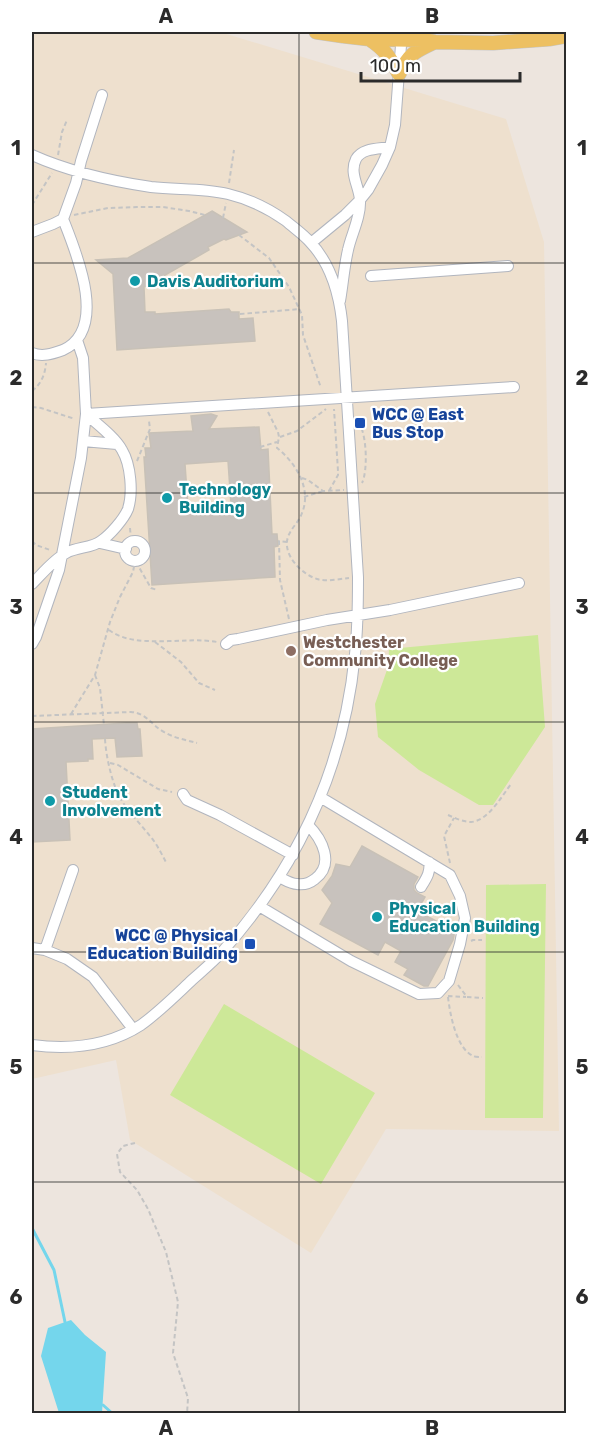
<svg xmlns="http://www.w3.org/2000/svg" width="598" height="1445" font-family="Rubik,sans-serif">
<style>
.education{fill:#eee0ce}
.pitch{fill:#cde898}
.water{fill:#74d6ec}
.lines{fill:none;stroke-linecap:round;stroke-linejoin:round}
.stream{stroke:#74d6ec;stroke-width:3}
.building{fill:#c8c2bd;stroke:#c8c1b7;stroke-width:1.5;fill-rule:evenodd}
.minor-casing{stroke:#b1b5be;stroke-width:12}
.major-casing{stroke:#c4c4c4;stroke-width:15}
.path{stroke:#c4c4c4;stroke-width:2;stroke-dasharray:4.5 3;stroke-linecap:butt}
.minor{stroke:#fff;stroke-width:10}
.major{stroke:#edc062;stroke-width:14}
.grid{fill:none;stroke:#2b2b2b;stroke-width:1.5;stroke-opacity:0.55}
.culture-dot{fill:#0f9aa8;stroke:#fff;stroke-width:2}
.transit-dot{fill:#1a4fb4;stroke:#fff;stroke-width:2}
.education-dot{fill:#8d6e63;stroke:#fff;stroke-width:2}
.labels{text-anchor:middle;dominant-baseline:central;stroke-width:4.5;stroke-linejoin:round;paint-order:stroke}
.culture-label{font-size:16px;font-weight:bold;fill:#0d838f;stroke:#fff;text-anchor:start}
.transit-label{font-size:16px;font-weight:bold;fill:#164399;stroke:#fff;text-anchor:start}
.education-label{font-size:16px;font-weight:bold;fill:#785e54;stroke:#fff;text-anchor:start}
.neatline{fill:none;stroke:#2b2b2b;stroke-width:2}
.grid-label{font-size:20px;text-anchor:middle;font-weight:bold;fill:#2b2b2b}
</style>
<rect width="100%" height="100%" fill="#ede5de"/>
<!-- education -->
<path class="education" d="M32,32H220L506,119L544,242L559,1131L386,1129L311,1253L130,1140L116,1060L32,1079Z"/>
<!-- pitch -->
<path class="pitch" d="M538,635L545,727L493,805H479L419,770L378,737L375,704L388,667L389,649Z
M546,884L543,1118H485L486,885Z
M224,1004L375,1093L321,1184L170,1095Z"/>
<!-- water -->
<path class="water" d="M71,1320L85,1335L106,1352L102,1413H59L41,1356L48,1328Z"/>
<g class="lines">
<!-- stream -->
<path class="stream" d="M32,1228L54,1270L65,1322
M103,1405L113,1414"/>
</g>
<!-- building -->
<path class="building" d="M212,211L247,232L226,240L224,239L208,247L209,250L144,287L145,312H155V314L229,309L231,312H239V319L253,318L255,341L117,350L113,274L96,260L128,258Z
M211,414L217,416L209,429L259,427L261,450L268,449L272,534H277L278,546L274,547L275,577L152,585L144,457H146L145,448H151L149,433L193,431L191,416ZM228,461L231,505L209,504L188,507L185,464Z
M126,723H137L138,729H140L142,756L117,757L115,738L92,739L93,759H88V761L66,762L70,840L32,842V729Z
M362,846L418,877L414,884V890L417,893L425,897L417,911L455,931L453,940L428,986H424L404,975L408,969L395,962L401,951L385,942L378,955L320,924L332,903L322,890L332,876L336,864L350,867Z"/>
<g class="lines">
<defs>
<path id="minor" d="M32,155C70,172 110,181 151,187C176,190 203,188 228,194C249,199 268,208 286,221C294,228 303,234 310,242C330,263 339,294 342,321L358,577C358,603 358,628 355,654C344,768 298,867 222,952C213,962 202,971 192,980C176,995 159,1012 141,1025C107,1047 70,1050 32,1045
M32,232L53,224L63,219L76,183L81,161L102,95
M311,243L345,215L360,200L368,190L382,165L390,147L395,125L402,32
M371,276L508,266
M340,301C343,284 344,267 348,250C351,235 361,217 360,200C359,186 349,173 356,159C362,148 378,149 390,147
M32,353C42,357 52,354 63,350C109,329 76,252 63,219
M86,414L514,387
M83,441L117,444
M125 551a10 10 0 1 1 20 0a10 10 0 1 1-20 0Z
M100,543L126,549
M32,584C42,574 53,560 66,553C77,547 92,548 101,541C110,535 124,519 128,509C133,493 131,465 122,450C115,437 97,424 86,414
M32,644L36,637L59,570L81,458L86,414L83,358L77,340
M226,644L231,640L238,639L327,620L390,610L519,583
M183,794L187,800L220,815L293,855
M279,877C285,880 291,884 297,884C303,885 310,883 315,879C335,864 322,839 308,825
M421,887C426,879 431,872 429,862
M259,906L351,961L419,994L438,993L449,981L460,944L465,918L460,896L450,875L320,797
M32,948L45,950L67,959L93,977L133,1029
M45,950L73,870"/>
<path id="major" d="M316,32L343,36L369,39L423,40L435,42L493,43L549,39L566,36
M369,39C385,49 390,58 399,74
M399,74C410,53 414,52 435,42"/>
</defs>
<!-- minor casing -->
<use href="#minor" class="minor-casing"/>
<!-- major casing -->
<use href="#major" class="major-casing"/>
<!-- path -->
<path class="path" d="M58,155L62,132L67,120
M229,183L234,150
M32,205L52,173
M74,215L108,208L137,207H163L189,211L205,215
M223,218L226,203
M239,235L269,258L289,287L302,315L303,335L321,388
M240,314L300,309
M32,391C41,384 45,375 46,363
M32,407L41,408L75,419
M268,412L278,432L279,437L277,448C296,463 312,489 302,513C299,522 291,528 288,537C282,554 301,574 317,579C326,582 339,579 349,578
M358,422C367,432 368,471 362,483
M280,437L297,431L326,409
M260,447L277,442
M137,461L150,429L149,421
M302,478L308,480L323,491L344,490
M329,491L338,475V471L334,409
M304,497L323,491
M130,528L131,540
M32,541L36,545L50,550
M287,542L279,541L280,580L289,619
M136,562L151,588L157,590
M109,630C135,650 186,636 217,642
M155,642L181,662L199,683L215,690
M95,675L100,688L104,725
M71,714L95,675L110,622L120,597L133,572L135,561
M32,716L131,712C147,713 151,725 164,732C174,738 186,740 197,743
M105,739C106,756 111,778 118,794C126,810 139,822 150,836C157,844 162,855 167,864
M110,763L118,765L158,789L172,792
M448,815C455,818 463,822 471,822C488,821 502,796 511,784
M450,863L444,836L454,818
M471,941L473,940H482
M458,985L467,997L483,998
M448,996L466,997
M448,997C450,1014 456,1048 473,1056C475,1057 480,1057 482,1057
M135,1143L123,1146L117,1154L120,1172L137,1190L148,1209L166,1252L178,1302L173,1353L188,1398L187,1414"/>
<!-- minor -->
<use href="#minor" class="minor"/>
<!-- major -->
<use href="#major" class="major"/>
</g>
<!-- grid -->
<path class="grid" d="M299,32V1414M32,263H566M32,493H566M32,722H566M32,952H566M32,1182H566"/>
<!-- markers -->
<g class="culture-dot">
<circle cx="135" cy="281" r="6"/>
<circle cx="167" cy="498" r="6"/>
<circle cx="50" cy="801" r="6"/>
<circle cx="377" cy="917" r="6"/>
</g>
<g class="transit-dot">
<rect x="354" y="417" width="12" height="12" rx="3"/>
<rect x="244" y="938" width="12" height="12" rx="3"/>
</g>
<circle class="education-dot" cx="291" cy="651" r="6"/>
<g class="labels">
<!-- culture labels -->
<g class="culture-label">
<text x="147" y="281">Davis Auditorium</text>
<text x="179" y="489">Technology<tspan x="179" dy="18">Building</tspan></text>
<text x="62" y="792">Student<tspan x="62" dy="18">Involvement</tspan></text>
<text x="389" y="908">Physical<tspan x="389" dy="18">Education Building</tspan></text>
</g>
<!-- transit labels -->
<g class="transit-label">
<text x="372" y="414">WCC @ East<tspan x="372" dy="18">Bus Stop</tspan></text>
<text x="238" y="935" text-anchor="end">WCC @ Physical<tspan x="238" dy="18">Education Building</tspan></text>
</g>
<!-- education labels -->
<g class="education-label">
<text x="303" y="642">Westchester<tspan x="303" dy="18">Community College</tspan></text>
</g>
</g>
<!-- border -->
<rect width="598" height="1445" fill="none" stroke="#ffffff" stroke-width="66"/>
<!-- scale -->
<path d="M361 72v9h159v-9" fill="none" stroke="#2b2b2b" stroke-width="3"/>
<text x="370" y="72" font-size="18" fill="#2b2b2b" stroke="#ffffff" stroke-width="4.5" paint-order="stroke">100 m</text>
<rect x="33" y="33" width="532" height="1379" class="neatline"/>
<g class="grid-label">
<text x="166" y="23">A</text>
<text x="432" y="23">B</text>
<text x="16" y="155">1</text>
<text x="582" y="155">1</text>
<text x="16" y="385">2</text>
<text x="582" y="385">2</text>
<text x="16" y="614">3</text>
<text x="582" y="614">3</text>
<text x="16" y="844">4</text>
<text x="582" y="844">4</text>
<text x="16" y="1074">5</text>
<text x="582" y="1074">5</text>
<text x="16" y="1304">6</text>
<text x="582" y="1304">6</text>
<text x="166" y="1435">A</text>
<text x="432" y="1435">B</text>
</g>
</svg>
